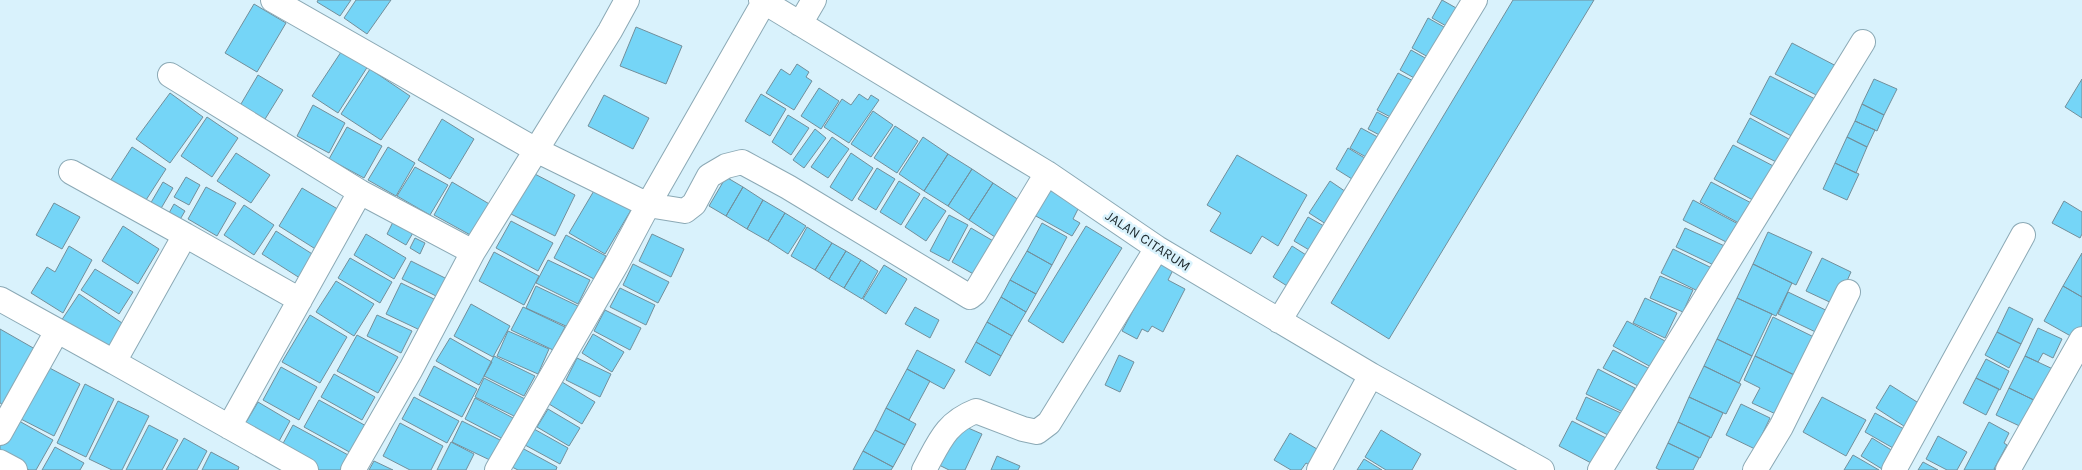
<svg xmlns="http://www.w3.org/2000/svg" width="2082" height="470" font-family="Karla,sans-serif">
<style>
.building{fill:#75d5f7;stroke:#728f9b}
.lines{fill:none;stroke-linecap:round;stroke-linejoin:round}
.street-casing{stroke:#8ba9b5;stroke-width:26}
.street{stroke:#fff;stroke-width:24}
.labels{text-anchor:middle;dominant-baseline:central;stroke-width:5;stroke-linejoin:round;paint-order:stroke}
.street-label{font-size:14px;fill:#212d31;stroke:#d9f2fc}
</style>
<rect width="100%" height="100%" fill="#d9f2fc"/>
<!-- building -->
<path class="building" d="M318,0H351L340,16L317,2Z
M356,0H391L367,34L344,18Z
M1442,0L1465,13L1455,31L1432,18Z
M1513,0H1594L1389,339L1331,303Z
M254,4L286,23L257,72L225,53Z
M1428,18L1453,32L1437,62L1412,48Z
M636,27L682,46L666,84L620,66Z
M1792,43L1842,69L1826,100L1775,74Z
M343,49L368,66L338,113L312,96Z
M1411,50L1434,63L1423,83L1400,70Z
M797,64L809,72L806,77L812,81L794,110L766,93L781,69L790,75Z
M370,69L410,96L381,140L341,114Z
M1398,73L1421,85L1400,122L1377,110Z
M258,75L283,90L262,124L238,109Z
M1770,76L1821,102L1801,141L1750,114Z
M1874,79L1897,89L1884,115L1862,104Z
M2082,79V118L2065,107Z
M819,88L839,101L821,129L801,116Z
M170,93L203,117L170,163L136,139Z
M761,94L786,109L770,136L745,121Z
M859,94L868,100L871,95L879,100L849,143L824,127L842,99L851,105Z
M604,95L649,118L633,149L588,126Z
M1862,104L1884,115L1877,131L1855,121Z
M313,105L345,123L329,153L297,136Z
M873,111L893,125L871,157L851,144Z
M1377,112L1398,123L1389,140L1368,129Z
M788,115L809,128L791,155L772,142Z
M207,117L238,138L212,177L181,156Z
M1750,118L1798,144L1786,167L1737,142Z
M442,119L474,139L450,179L418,160Z
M1855,121L1875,130L1867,147L1847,137Z
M895,126L918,141L897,173L874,158Z
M347,127L382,146L364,178L329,159Z
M1361,128L1385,141L1373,161L1350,148Z
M815,129L826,138L804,168L793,160Z
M832,137L849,149L828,178L811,167Z
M923,137L948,154L924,191L899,174Z
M1847,137L1867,147L1856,173L1835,163Z
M1733,145L1781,170L1762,205L1714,179Z
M132,147L166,169L137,214L103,192Z
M388,147L415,163L396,196L368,180Z
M1348,148L1373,163L1360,184L1336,169Z
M236,153L270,175L251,203L217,181Z
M851,153L873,168L852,201L830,187Z
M948,154L972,169L948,206L924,191Z
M1237,155L1307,195L1278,246L1262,236L1251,254L1210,231L1221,213L1207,205Z
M1835,163L1859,174L1847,200L1823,189Z
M415,167L448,185L430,215L397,196Z
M877,168L895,179L876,210L858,199Z
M972,169L993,183L969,220L948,206Z
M531,172L575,195L555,236L511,214Z
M186,177L200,185L189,205L174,197Z
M726,177L743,187L726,216L709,206Z
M899,181L920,194L901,225L880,212Z
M1330,181L1352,196L1332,228L1309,213Z
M163,182L173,188L156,217L146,211Z
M452,182L491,205L474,237L434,215Z
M1711,182L1759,207L1748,228L1700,202Z
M993,183L1019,200L995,237L969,220Z
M206,187L236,203L217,236L188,219Z
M743,187L763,200L747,229L726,216Z
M302,188L341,211L317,250L279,226Z
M595,189L631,210L605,254L569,233Z
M1048,189L1079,207L1073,219L1080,223L1072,236L1034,215Z
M924,197L946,211L926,241L905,227Z
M763,200L785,213L768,241L747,229Z
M1693,200L1742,226L1732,245L1683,220Z
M2064,201L2082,212V234L2080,238L2052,223Z
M54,203L80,217L62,249L36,235Z
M174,204L185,211L175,228L164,222Z
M244,205L274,225L254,255L224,235Z
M785,213L806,226L788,254L768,241Z
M949,215L968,225L949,261L930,251Z
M1308,217L1331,230L1316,254L1294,241Z
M394,220L414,231L406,245L387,234Z
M511,221L553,243L538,271L496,248Z
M1042,223L1067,237L1052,265L1027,251Z
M123,226L159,249L138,284L102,261Z
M1086,226L1122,248L1063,343L1028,321Z
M807,227L832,243L815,270L791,256Z
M971,228L995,242L977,276L952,262Z
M1685,228L1729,248L1720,268L1676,247Z
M276,231L317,257L303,280L262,254Z
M1768,232L1812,252L1796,285L1753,264Z
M366,234L406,258L394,279L354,255Z
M652,234L684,249L671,277L639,261Z
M566,235L606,256L594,279L554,258Z
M415,238L425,243L420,254L410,248Z
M832,243L846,251L829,279L815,270Z
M69,246L92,260L63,313L31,293L47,267L55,272Z
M1292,246L1314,260L1295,291L1273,277Z
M1673,249L1718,271L1706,295L1661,273Z
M846,251L861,260L844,288L829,279Z
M1027,251L1052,265L1036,294L1010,280Z
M494,252L539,276L524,305L479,281Z
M2082,253V297L2063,286Z
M350,258L392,282L380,303L338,278Z
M1822,258L1851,272L1836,305L1806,291Z
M548,260L590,280L578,304L536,283Z
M861,260L878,271L862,299L844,288Z
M1160,260L1174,268L1168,280L1185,289L1163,332L1152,326L1148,332L1142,329L1137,339L1122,331Z
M411,261L447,279L438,297L402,279Z
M633,264L669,282L658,303L623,285Z
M1753,264L1792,283L1776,316L1737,298Z
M884,265L907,279L886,314L863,299Z
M95,269L133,292L119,314L81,290Z
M1660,276L1693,290L1683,312L1650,298Z
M1010,280L1036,294L1026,312L1001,297Z
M336,281L374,304L354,336L316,312Z
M401,283L436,300L422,331L386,314Z
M536,286L578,306L568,327L526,308Z
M2063,286L2082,297V328L2076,339L2044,321Z
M620,288L655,305L646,325L610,307Z
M1788,292L1836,315L1826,337L1778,314Z
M79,294L125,325L100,363L53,333Z
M1001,297L1026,312L1012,336L987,322Z
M1645,298L1677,313L1665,338L1633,323Z
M1737,298L1772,314L1752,356L1717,339Z
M471,304L510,326L493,357L454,336Z
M523,307L565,327L553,350L511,330Z
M915,307L939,320L930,338L905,324Z
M2009,307L2033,319L2021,344L1997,332Z
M605,310L641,328L630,350L594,331Z
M310,315L347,337L320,383L282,362Z
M377,315L412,331L401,353L367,336Z
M1773,317L1820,340L1801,378L1755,356Z
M1627,321L1665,341L1651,367L1613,346Z
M987,322L1012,336L1001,356L976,342Z
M2038,328L2062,339L2053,358L2043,353L2038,362L2025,356Z
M0,329L42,353L11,409L0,403Z
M508,331L549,349L538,374L497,356Z
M1997,332L2021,344L2009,368L1985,355Z
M593,334L624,352L612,372L582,353Z
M357,335L398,357L378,393L337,371Z
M450,338L492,362L479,385L436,361Z
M1717,339L1752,356L1739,383L1704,366Z
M976,342L1001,356L990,376L965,362Z
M917,350L955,370L944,389L907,369Z
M1613,350L1650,369L1640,387L1603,368Z
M1119,355L1134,362L1120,392L1105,385Z
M494,356L535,376L524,396L484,376Z
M1755,356L1798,377L1780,416L1752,403L1760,388L1744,380Z
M2025,356L2055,370L2040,403L2009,388Z
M577,358L611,374L600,397L566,380Z
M1986,359L2009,371L2000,390L1976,378Z
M42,364L80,384L54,436L15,416Z
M434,366L477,389L462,417L419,395Z
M1704,366L1741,384L1726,414L1689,397Z
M281,367L317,387L299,420L263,400Z
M907,369L930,381L909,420L886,408Z
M1598,369L1635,388L1623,412L1586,394Z
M334,374L375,397L362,420L321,397Z
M484,378L525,399L516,417L475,397Z
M1976,378L1999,389L1986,415L1963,403Z
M562,382L595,402L582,424L549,404Z
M85,384L114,399L86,457L57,443Z
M1890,385L1925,407L1910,430L1876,408Z
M2009,388L2040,403L2026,429L1996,415Z
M414,397L459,421L447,443L402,419Z
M1586,397L1621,413L1610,436L1576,419Z
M1689,397L1723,413L1711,438L1678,422Z
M1822,397L1866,420L1846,456L1803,432Z
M475,398L515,419L505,440L465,419Z
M319,400L368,427L353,454L304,427Z
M118,401L149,416L122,470H112L89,459Z
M258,402L290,421L278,443L245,424Z
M1741,404L1770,418L1755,449L1726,435Z
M886,408L916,424L905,445L875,430Z
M548,409L580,428L569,446L537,427Z
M1875,413L1904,429L1893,448L1865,432Z
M12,417L53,440L36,470H29L0,453V439Z
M462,421L502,441L492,461L452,442Z
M1572,421L1606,438L1593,464L1559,446Z
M1678,422L1710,437L1700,458L1668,443Z
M1989,422L2009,433L2004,443L2007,445L1994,469L1997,470H1964Z
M400,423L443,446L431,470H410L383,456Z
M959,424L982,434L965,470H949L939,465Z
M149,425L178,440L162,470H126Z
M293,425L350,456L343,470H318L280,449Z
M534,429L568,448L560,464L525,445Z
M875,430L905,445L893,467L863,451Z
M1381,430L1421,454L1412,470H1386L1365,457Z
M1290,433L1322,452L1313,467L1306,463L1301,470H1291L1274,460Z
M1938,436L1967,452L1957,470H1947L1926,459Z
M184,438L207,451L197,470H166Z
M1872,438L1893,451L1882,469L1861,456Z
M451,442L474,454L466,470H437Z
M1668,443L1699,458L1693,470H1660L1656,468Z
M55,447L84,463L80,470H42Z
M522,448L557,467L556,470H518L512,467Z
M863,451L893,467L891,470H853Z
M211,452L239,467L238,470H202Z
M1853,455L1879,470H1844Z
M997,456L1020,466L1018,470H991Z
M1364,459L1382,470H1357Z
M374,461L393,470H369Z
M1923,462L1938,470H1918Z"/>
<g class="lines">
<defs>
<path id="street" d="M273,0L536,150L648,205L764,2
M761,0L1047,173L1157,248L1371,375L1542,470
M800,24L814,0
M170,75L360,192L473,252
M71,172L185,235
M0,299L114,362
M300,300L185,235L114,362L306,470
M1279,321L1475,0
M229,427L360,192
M0,433L57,331
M0,462L15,470
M353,470L411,369L473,252L610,31L627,0
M497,470L616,265L648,205L685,211L694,204L709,176L726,166L742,162L788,187L970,297L975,293L1047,173
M924,470C939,443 945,423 976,411L1023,429L1037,432L1049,423L1157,248
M1319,470L1371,375
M1600,470L1863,42
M1755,470L1781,427L1848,292
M1894,470L2023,235
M2008,470L2082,339"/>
</defs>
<!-- street casing -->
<use href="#street" class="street-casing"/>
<!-- street -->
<use href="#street" class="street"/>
</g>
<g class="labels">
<!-- street labels -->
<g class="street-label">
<text transform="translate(1148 241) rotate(33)">JALAN CITARUM</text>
</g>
</g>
</svg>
